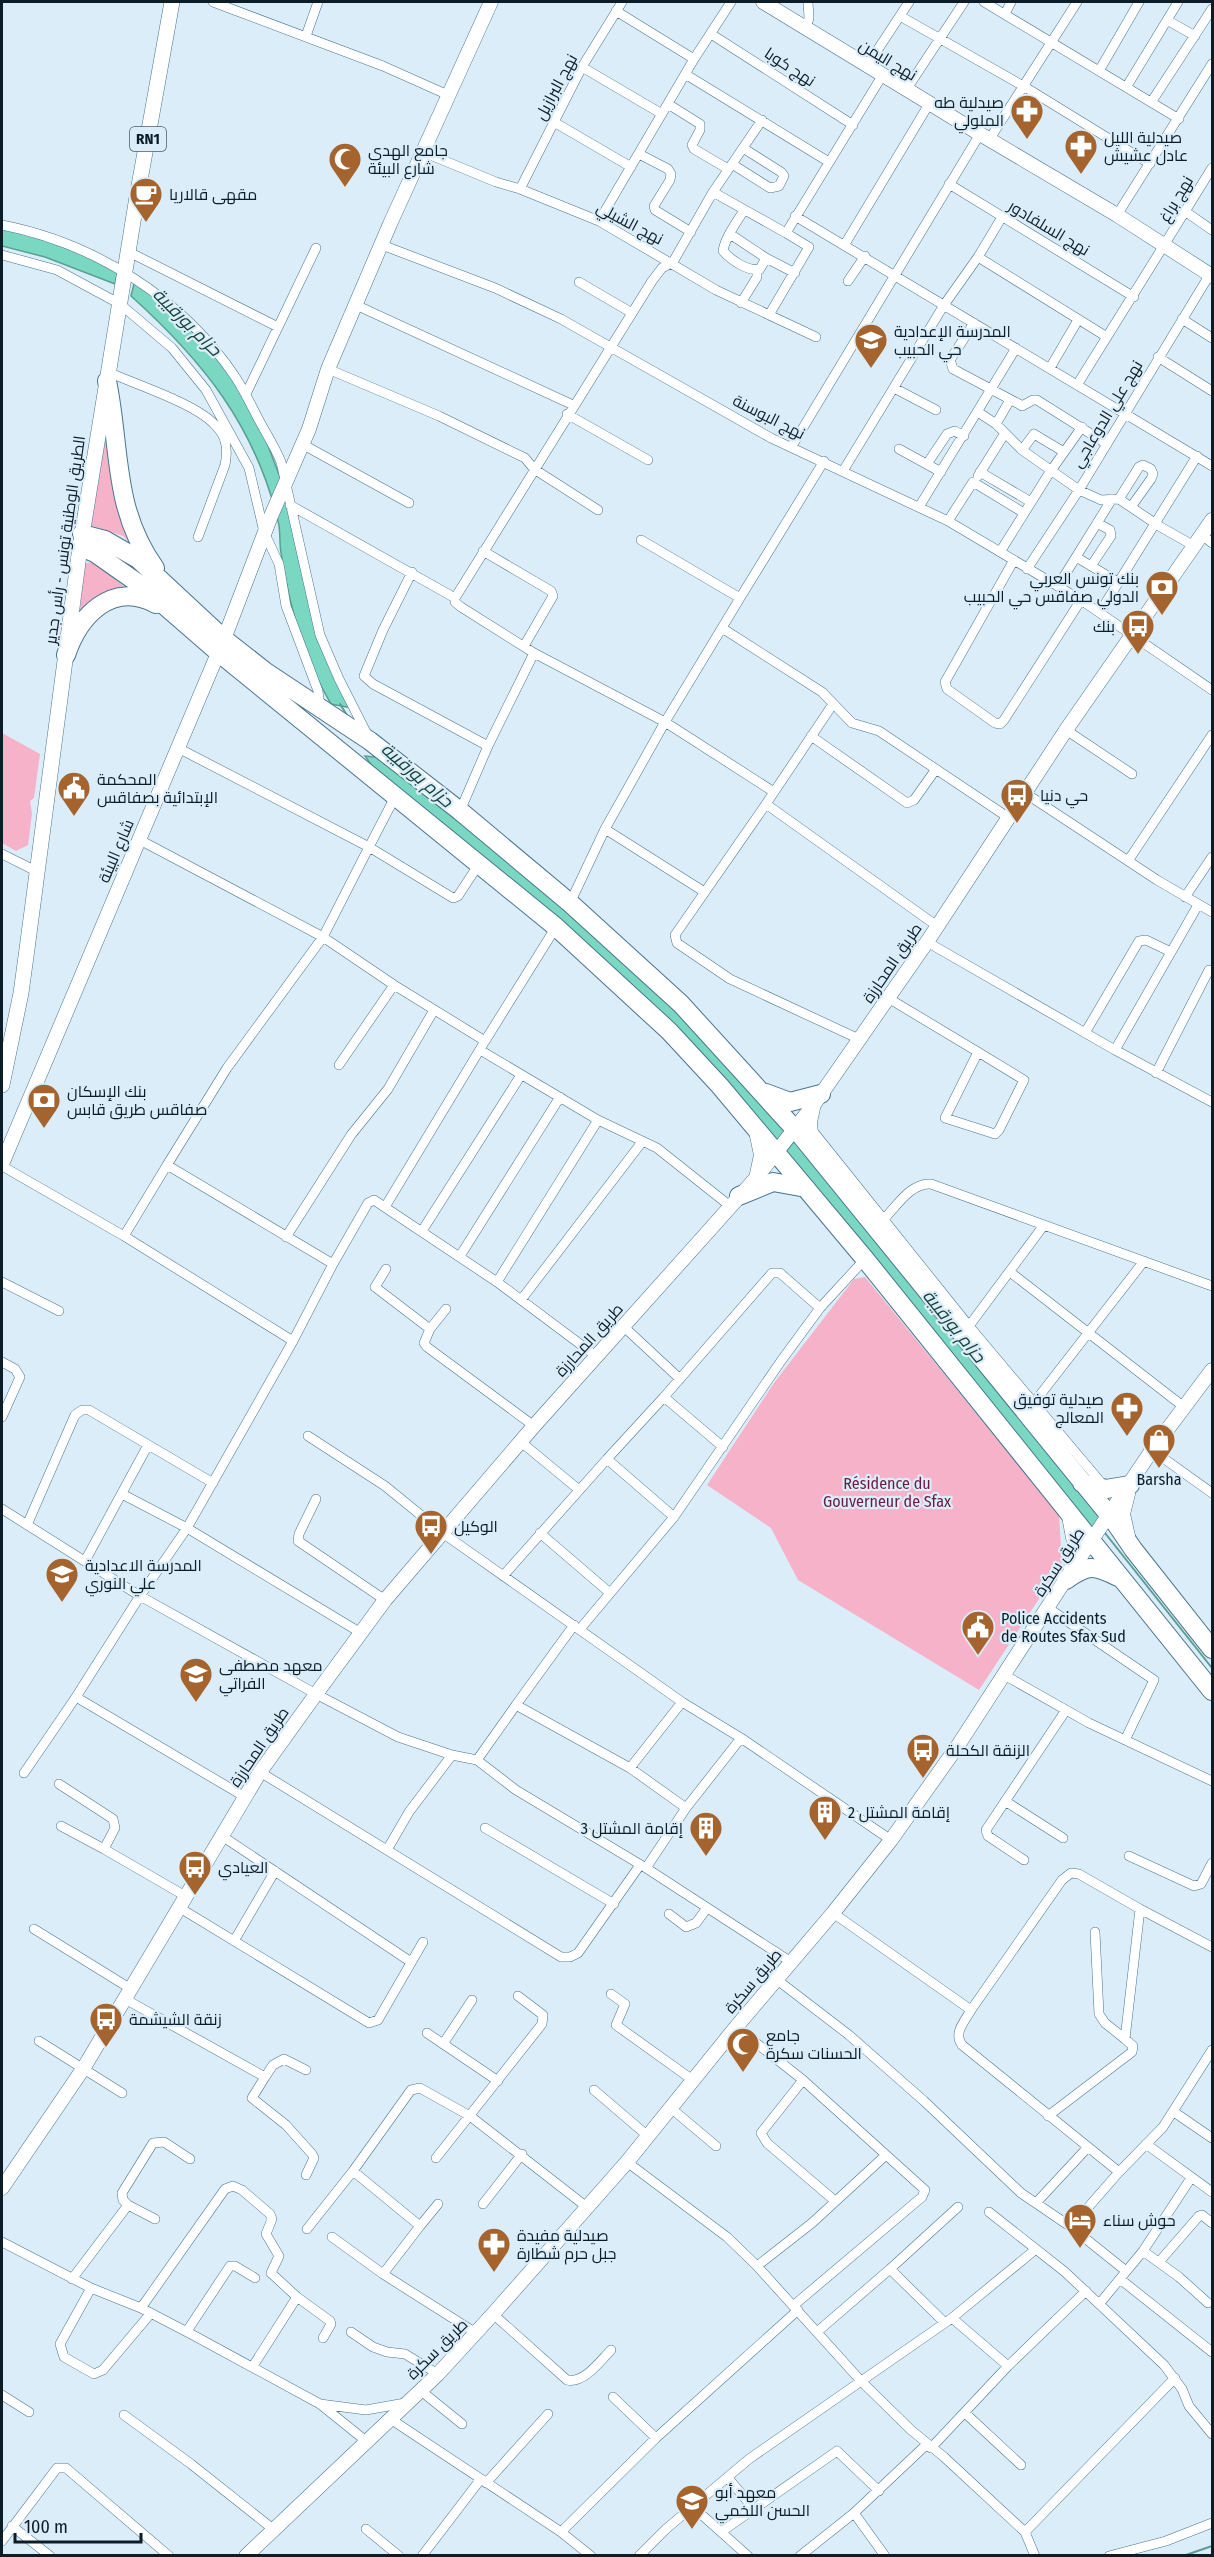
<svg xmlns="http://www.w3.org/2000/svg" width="1214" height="2557" font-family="'Fira Sans Condensed',Cairo,sans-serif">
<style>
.green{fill:#f5b2c8}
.water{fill:#7ad7c1;stroke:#599f93;stroke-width:1.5}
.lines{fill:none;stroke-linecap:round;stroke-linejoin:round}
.stream{stroke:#599f93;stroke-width:2}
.street-casing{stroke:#49748f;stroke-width:10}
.secondary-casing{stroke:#49748f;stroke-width:15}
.primary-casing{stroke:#49748f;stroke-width:16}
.highway-casing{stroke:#49748f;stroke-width:20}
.street{stroke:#fff;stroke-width:9}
.secondary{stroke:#fff;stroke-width:14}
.primary{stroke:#fff;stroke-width:15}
.highway{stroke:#fff;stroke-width:18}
.labels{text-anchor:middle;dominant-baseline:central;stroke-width:4.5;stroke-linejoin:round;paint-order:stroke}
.shield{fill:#dbedf9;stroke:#4a5b67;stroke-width:1.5}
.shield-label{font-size:15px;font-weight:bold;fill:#0c1d28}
.street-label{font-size:16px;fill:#0c1d28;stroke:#dbedf9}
.poi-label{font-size:16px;fill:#0c1d28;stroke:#dbedf9;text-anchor:start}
.park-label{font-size:16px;fill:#6f1840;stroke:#dbedf9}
.water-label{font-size:18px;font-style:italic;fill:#174239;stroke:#dbedf9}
</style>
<rect width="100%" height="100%" fill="#dbedf9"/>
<!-- green -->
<path class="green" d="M105,437L116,504L130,543L123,536L90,525Z
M95,562L128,590L102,594L80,610L85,563Z
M2,733L40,754L34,798L30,801L32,814L28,845L16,851L2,843Z
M865,1277L1059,1515L1062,1564L979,1690L798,1580L771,1528L707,1485L774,1383L854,1279Z"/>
<!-- water -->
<path class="water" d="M2,226L45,237L118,271L115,284L45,257L2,246Z
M135,280L161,299L228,368L265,438L280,477L312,605L352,708L331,704C304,659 289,605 281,553C279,542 281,532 278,521C255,425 202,360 131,296Z
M365,756L383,758L645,976L787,1128L777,1140L372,766Z
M795,1140L1102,1514L1093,1529L785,1153Z"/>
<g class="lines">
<!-- stream -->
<path class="stream" d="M340,704L348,717
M1105,1533L1212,1668
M1183,2556L1212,2546"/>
<defs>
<path id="street" d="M213,2L383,66L448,95
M984,2L1179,119
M616,11L694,59
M1005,14L1011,2
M900,16L1025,87L1150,164
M1167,20L1195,36
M806,28L809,18L808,2
M711,34L853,125
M306,36L318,2
M867,66L909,2
M582,67L662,114
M1099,71L1139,2
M685,74L829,162
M1127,86L1178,2
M906,90L964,2
M1152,101L1212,9
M668,104L700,124V130L692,145L694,149L728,169
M554,122L631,167
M989,140L1077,2
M423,152L496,182L520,189L599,221L716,290L816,337
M639,154L668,169L671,174L670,180L654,206L655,210L691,232
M732,164L770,188L779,186L784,176L781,172L743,148
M949,184L1134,297
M520,189L582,67L622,2
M713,192L786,233L882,76
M1186,212L1212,230
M1117,215L1212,64
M795,216L1212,466
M599,221L694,59L731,2
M2,225C94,243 183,298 236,378C245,392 252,407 260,422C267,435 275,447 281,462L320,635L339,679L368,736
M730,234L766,258L760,269C748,272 731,260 723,251C725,237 737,222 744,210
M845,244L929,104
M382,245L495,288L561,319L771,438L948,521L1081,600L1212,690
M129,252L278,327
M2,255L57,270L120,304L172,348L206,390L249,468L264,532L279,564L286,606L318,691L320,707
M978,257L1107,337
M766,258L795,273
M848,281L865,256
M579,282L632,313
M741,303L757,277V270
M356,305L573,405
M769,315L809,247L786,233
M1182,319L1212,338
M974,323L950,360L953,369L1019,404L1022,406L1033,400H1037L1107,444
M1158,357L1212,391
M1050,368L1078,320
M328,369L439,416L525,458L534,469L598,510
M108,372C137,385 197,404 216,426C227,437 228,450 225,465L198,537
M1077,385L1212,168
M894,388L936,410
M246,394L316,248
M978,412L996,424L1022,450L1079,490L1101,500L1119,499L1159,526L1194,546
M567,414L648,460
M996,424L1010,400
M302,444L409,503
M792,446L980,134
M899,449L941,472
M1022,450L1034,434L1064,452
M927,464L947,434L955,431L964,436
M843,471L944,305L978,257L1002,217
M980,472L1031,502
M978,476L1005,433
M1119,499L1139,467L1143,465L1151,469L1153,474L1151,479L1131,507
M290,505L455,598V602L461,607L534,653L665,722L740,598
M919,507L1016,348
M948,521L973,482L1024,513
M1202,535L1212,543
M641,540L740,598L824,461
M483,551L551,591L553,596L524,646
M1000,552L1050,472L1082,427
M1076,557L1118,582
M1014,560L945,682L947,689L995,723L1000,724L1004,720L1081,600
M1091,566L1111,536L1110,530L1097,523
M1027,569L1079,490L1210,274
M412,572L383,630L364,676L373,684L488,746
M1058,586L1112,499
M455,598L652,281L662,268L673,262L713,192L762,120
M1100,612L1197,456
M722,628L822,692L852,723L879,731L1009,818
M1066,730L1132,774
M811,736L907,803L914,800L936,769
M178,748L369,847L323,937L227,1068L167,1165L333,1264L368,1203L374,1200L497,1282L596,1356
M1025,793L1157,880L1212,912
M395,797L369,847L453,898L458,896L479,864
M766,804L833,704
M460,811L488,746L534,653
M605,829L703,891
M138,839L323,937L394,985L485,1041L385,1207
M2,854L38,872
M1128,861L1212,735
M1185,897L1212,857
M570,903L605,829L665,722L774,792
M927,942L1115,1050L1212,1102
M888,998L978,1052
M1085,1033L1139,941L1146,940L1171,952
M859,1039L730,979L677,943L675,935L766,804L937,926
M485,1041L556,927
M480,1050L598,1120L657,1148L730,1206
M1115,1050L1198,905
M978,1052L1024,1080L999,1130L995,1134L945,1118Z
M339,1065L394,985
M1156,1073L1209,970
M812,1130L969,1326L1103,1485
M2,1166L124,1236L293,1341L333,1264
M883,1220C896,1207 911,1182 931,1184L1212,1286
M422,1231L521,1075
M124,1236L167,1165
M286,1237L351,1135L388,1089L434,1010
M460,1256L560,1097
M386,1269L375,1287L430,1329L424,1343L427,1347L534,1426
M1010,1272L1184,1407
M2,1282L59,1311
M497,1282L598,1120
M521,1300L642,1142
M623,1326L680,1379
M969,1326L1044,1225
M430,1329L446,1309
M2,1362L15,1369L20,1377L2,1417
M664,1397L607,1459L674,1517
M1033,1404L1144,1261
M308,1436L385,1486L444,1534L682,1702L741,1738L891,1840
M521,1442L578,1489
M723,1447L664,1397L772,1273H780L820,1308
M1152,1450L1212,1493
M122,1494L187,1528L361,1633
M316,1499L299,1534L298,1541L385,1600
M2,1509L140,1596L316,1694L398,1737L452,1755L477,1760
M27,1525L75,1415L82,1410H89L213,1483
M540,1533L610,1593
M85,1561L148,1445
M503,1576L607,1459
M1048,1608L1154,1680L1125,1740
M580,1629L674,1517L781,1361L820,1308L865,1259
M1006,1676L1089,1723L1212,1781
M516,1705L574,1625
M630,1768L682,1702
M260,1772L561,1957H570L578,1953L640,1865
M24,1773L76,1697
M59,1784L113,1819L115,1828L104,1849L187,1897
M245,1797L76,1697L140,1596L187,1528L293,1341
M1005,1801L1063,1838
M686,1808L630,1768L516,1705L477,1760L516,1790L646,1868L791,1962
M61,1826L104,1849
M485,1828L614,1904
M222,1836L411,1962
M387,1850L409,1812L452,1755
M1129,1856L1194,1886L1201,1884L1212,1863
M1024,1860L988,1836L986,1830L1066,1710
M646,1868L686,1808L741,1738
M180,1908L369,2023L378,2020L423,1942
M833,1913L971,2010
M669,1914L686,1927L696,1923L707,1908
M34,1929L131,1989
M1095,1932L1099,2014L1105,2023L1125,2039
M234,1941L275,1871
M776,1979L849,2035L924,2101L1021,2193L1071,2227L1126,2271
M611,1994L625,2004L616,2025L694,2081
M125,1999L265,2077L252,2098L286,2125L312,2154L314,2158L306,2175
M736,2027L803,2080L925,2190L922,2197L793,2306
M427,2033L498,2081
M39,2041L122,2093
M443,2044L472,2000
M265,2077L273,2065L284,2059L306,2070
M803,2080L761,2133L767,2143L835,2201
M594,2090L649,2137
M672,2109L716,2146
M1174,2112L1212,2138
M1048,2116L1132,2052L1133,2046L1125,2039L1140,1909
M1146,2144L1212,2192
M436,2158L542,2024L543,2015L518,1996
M627,2162L727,2237L757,2266L861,2381L911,2430L944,2457L1025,2532L1035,2556
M353,2171L420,2226L383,2274
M1119,2172L962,2045C953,2033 965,2021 971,2010L1062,1880L1071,1873L1079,1874L1140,1909L1212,1947
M1036,2203L1088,2147
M483,2204L522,2154
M128,2205L155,2219
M989,2212L1065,2272L1164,2365L1182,2389L1189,2406L1212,2434
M420,2226L438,2204
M1071,2227L1119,2172L1163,2127L1212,2050
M307,2229L353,2171L411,2090L420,2088L470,2116L588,2208
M332,2237L383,2274L476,2333
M2,2242L91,2288L141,2308L191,2334L320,2404
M1143,2251L1179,2277L1208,2303
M1159,2262L1199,2216L1202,2215L1212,2223
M757,2266L812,2223L886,2155
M890,2269L958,2207
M72,2279L128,2205L123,2200L122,2193L153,2143L164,2142L190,2159
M1120,2279L1212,2352
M91,2288L60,2344L64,2357L94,2374L103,2370L151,2313
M1100,2303L1143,2251L1191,2178
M141,2308L225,2189L233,2186L242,2190L270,2214L272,2219L266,2234L279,2256L271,2273L297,2297
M493,2314L567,2380C584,2384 600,2361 611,2350
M952,2318L1008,2366L1086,2291
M187,2331L230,2266H235L255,2278
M351,2332L373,2347L387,2352L405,2354L438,2374
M817,2332L890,2269L945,2323
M253,2366L297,2297L330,2321L331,2324L323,2338
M420,2390L462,2424
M2,2395L29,2412
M613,2397L656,2438
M965,2413L1021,2465
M124,2415L191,2464L273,2529
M389,2418L561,2532L591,2556
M366,2441L320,2404L366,2410L405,2403
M931,2448L1008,2366
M728,2478L754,2509L837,2451L879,2491
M486,2483L548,2414
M693,2507L748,2556
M12,2526L50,2556
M366,2529L399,2556
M561,2532L656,2438L798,2310
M721,2532L754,2509
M1025,2532L1175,2378
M2,2541L57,2468H66L169,2556
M422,2556L480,2480
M639,2556L666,2529L749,2459L952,2318L1036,2249
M800,2556L854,2513
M885,2556L854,2513L926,2445
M1109,2556L1166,2541L1212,2523"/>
<path id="secondary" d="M763,2L980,134L1117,215L1212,276
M756,1131L761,1155L757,1174
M812,1151L810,1122L813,1108
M2,1164L224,639L271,516L309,429L328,369L390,224L491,2
M1128,1494L1123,1514L1128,1536
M1069,1516L1074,1543L1071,1568
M2,2188L83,2069L260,1772L316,1694L385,1600L534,1426L756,1178L815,1103L927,942L1066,730L1212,520
M246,2556L438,2374L493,2314L627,2162L736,2027L833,1913L891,1840L957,1747L1071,1571L1152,1450L1212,1370"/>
<path id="primary" d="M2,1085L21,993L27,949L80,547L137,197L172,2"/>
<path id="highway" d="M107,381C121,448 112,508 155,568
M82,534L105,540L138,559L224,639L266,672L370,741L460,811L570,903L681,1004L802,1137L1114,1521L1133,1549L1212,1649
M80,547L95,553L142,586L218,652L556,927L669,1031L720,1086L865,1259L1212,1691
M66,655C79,616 112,580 156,604
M766,1093L790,1102L821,1094
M739,1196L773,1182L806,1188
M1082,1483L1106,1489L1130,1485
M1066,1580C1088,1564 1094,1565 1118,1577"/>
</defs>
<!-- street casing -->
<use href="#street" class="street-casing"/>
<!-- secondary casing -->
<use href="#secondary" class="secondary-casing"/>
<!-- primary casing -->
<use href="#primary" class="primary-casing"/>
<!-- highway casing -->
<use href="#highway" class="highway-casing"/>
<!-- street -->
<use href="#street" class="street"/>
<!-- secondary -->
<use href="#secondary" class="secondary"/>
<!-- primary -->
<use href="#primary" class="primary"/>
<!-- highway -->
<use href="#highway" class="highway"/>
</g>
<!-- icons -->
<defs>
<symbol id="pharmacy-pin" viewBox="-11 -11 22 30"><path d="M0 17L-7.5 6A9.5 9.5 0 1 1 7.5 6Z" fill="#a5642e" stroke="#dbedf9"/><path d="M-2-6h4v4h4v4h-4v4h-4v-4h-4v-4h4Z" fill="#fff"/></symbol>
<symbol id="mosque-pin" viewBox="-11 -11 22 30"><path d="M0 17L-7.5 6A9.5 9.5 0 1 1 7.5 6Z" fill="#a5642e" stroke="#dbedf9"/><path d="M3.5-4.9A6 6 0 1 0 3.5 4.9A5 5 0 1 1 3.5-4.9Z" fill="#fff"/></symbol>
<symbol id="cafe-pin" viewBox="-11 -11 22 30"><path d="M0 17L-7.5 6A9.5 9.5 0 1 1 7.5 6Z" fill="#a5642e" stroke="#dbedf9"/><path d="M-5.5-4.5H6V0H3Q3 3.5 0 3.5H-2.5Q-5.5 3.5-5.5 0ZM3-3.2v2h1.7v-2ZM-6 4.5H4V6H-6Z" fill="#fff"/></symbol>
<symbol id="school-pin" viewBox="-11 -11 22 30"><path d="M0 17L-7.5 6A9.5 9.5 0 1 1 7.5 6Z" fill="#a5642e" stroke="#dbedf9"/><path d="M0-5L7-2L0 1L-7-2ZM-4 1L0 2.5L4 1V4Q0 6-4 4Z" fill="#fff"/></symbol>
<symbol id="bank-pin" viewBox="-11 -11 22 30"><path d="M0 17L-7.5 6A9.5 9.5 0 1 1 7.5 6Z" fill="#a5642e" stroke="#dbedf9"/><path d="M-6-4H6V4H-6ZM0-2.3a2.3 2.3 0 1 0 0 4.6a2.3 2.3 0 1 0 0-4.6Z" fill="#fff"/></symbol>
<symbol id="bus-pin" viewBox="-11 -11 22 30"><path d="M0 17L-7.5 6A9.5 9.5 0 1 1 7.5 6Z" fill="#a5642e" stroke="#dbedf9"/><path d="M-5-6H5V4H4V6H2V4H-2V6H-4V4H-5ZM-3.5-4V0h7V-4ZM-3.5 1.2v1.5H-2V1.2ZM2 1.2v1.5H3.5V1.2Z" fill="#fff"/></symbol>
<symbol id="civic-pin" viewBox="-11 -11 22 30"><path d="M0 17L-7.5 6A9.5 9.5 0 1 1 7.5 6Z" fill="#a5642e" stroke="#dbedf9"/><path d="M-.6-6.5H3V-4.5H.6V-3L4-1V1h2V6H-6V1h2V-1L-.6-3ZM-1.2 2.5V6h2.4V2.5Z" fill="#fff"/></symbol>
<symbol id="shop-pin" viewBox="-11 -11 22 30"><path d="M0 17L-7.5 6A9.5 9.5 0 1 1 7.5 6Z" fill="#a5642e" stroke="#dbedf9"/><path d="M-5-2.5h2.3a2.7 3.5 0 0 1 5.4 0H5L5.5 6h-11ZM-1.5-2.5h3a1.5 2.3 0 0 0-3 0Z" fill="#fff"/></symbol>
<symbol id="building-pin" viewBox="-11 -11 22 30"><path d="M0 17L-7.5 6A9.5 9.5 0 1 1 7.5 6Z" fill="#a5642e" stroke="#dbedf9"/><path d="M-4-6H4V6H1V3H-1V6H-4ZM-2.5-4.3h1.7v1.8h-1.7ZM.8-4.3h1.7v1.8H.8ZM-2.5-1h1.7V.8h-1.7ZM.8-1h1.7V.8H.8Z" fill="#fff"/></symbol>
<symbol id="hotel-pin" viewBox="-11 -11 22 30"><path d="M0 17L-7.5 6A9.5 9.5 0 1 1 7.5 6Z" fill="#a5642e" stroke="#dbedf9"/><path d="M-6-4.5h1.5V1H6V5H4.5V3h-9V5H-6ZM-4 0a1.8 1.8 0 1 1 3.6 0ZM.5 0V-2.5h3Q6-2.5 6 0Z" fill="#fff"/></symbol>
</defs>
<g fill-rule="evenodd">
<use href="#pharmacy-pin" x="1008" y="92" width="38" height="52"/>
<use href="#pharmacy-pin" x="1062" y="127" width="38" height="52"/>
<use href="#mosque-pin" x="326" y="140" width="38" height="52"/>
<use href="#cafe-pin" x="127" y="175" width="38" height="52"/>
<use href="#school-pin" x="852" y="321" width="38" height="52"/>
<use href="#bank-pin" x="1143" y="568" width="38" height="52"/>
<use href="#bus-pin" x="1119" y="607" width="38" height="52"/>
<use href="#civic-pin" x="55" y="769" width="38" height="52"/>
<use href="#bus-pin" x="998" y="776" width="38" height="52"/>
<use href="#bank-pin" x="25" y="1081" width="38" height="52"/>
<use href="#pharmacy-pin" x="1108" y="1389" width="38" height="52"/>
<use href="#shop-pin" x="1140" y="1421" width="38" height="52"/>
<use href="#bus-pin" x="412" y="1507" width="38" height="52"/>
<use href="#school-pin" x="43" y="1555" width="38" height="52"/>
<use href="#civic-pin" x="959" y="1608" width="38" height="52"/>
<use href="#school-pin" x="177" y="1655" width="38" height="52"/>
<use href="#bus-pin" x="904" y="1731" width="38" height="52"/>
<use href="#building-pin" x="806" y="1793" width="38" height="52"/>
<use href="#building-pin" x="687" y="1809" width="38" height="52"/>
<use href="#bus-pin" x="176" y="1848" width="38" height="52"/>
<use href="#bus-pin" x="87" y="2000" width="38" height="52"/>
<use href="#mosque-pin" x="724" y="2025" width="38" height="52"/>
<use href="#hotel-pin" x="1061" y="2201" width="38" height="52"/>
<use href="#pharmacy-pin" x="475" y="2225" width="38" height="52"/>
<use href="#school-pin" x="673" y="2482" width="38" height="52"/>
</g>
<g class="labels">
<!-- shield labels -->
<rect class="shield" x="130" y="127" width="36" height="24" rx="4.5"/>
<g class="shield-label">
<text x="148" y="139">RN1</text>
</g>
<!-- street labels -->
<g class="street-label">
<text transform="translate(888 60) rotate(31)">نهج اليمن</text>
<text transform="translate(790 67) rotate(33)">نهج كوبا</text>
<text transform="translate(556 87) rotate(-62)">نهج البرازيل</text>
<text transform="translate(1176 199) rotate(-59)">نهج براغ</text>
<text transform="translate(630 223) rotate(28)">نهج الشيلي</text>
<text transform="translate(1049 228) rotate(31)">نهج السلفادور</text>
<text transform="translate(1107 414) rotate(-59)">نهج علي الدوعاجي</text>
<text transform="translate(769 417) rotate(27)">نهج البوسنة</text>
<text transform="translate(65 540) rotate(-82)">الطريق الوطنية تونس - رأس جدير</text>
<text transform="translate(116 851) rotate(-67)">شارع البيئة</text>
<text transform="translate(892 963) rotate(-56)">طريق المحارزة</text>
<text transform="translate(589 1340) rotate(-48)">طريق المحارزة</text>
<text transform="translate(1059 1562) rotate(-57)">طريق سكرة</text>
<text transform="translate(259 1747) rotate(-56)">طريق المحارزة</text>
<text transform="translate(753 1981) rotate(-50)">طريق سكرة</text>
<text transform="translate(437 2349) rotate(-45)">طريق سكرة</text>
</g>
<!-- poi labels -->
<g class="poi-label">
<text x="1004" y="102" text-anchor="end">صيدلية طه<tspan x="1004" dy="18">الملولي</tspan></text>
<text x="1104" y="137">صيدلية الليل<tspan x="1104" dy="18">عادل عشيش</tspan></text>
<text x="368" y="150">جامع الهدى<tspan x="368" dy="18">شارع البيئة</tspan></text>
<text x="169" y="194">مقهى قالاريا</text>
<text x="894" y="331">المدرسة الإعدادية<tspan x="894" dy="18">حي الحبيب</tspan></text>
<text x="1139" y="578" text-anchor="end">بنك تونس العربي<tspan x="1139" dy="18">الدولي صفاقس حي الحبيب</tspan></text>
<text x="1115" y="626" text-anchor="end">بنك</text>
<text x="97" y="779">المحكمة<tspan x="97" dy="18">الإبتدائية بصفاقس</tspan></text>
<text x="1040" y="795">حي دنيا</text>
<text x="67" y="1091">بنك الإسكان<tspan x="67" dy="18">صفاقس طريق قابس</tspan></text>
<text x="1104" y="1399" text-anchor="end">صيدلية توفيق<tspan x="1104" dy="18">المعالج</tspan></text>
<text x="1159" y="1479" text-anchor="middle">Barsha</text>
<text x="454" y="1526">الوكيل</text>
<text x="85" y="1565">المدرسة الاعدادية<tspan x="85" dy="18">علي النوري</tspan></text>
<text x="1001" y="1618">Police Accidents<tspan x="1001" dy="18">de Routes Sfax Sud</tspan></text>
<text x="219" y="1665">معهد مصطفى<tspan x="219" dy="18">الفراتي</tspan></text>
<text x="946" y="1750">الزنقة الكحلة</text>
<text x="848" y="1812">إقامة المشتل 2</text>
<text x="683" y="1828" text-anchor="end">إقامة المشتل 3</text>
<text x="218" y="1867">العيادي</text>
<text x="129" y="2019">زنقة الشيشمة</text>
<text x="766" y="2035">جامع<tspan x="766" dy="18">الحسنات سكرة</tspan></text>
<text x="1103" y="2220">حوش سناء</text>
<text x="517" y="2235">صيدلية مفيدة<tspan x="517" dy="18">جبل حرم شطارة</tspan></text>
<text x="715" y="2492">معهد أبو<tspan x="715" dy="18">الحسن اللخمي</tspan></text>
</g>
<!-- park labels -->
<g class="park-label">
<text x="887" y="1483">Résidence du<tspan x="887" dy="18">Gouverneur de Sfax</tspan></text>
</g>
<!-- water labels -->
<g class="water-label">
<text transform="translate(187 322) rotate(45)">حزام بورقيبة</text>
<text transform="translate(417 775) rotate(41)">حزام بورقيبة</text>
<text transform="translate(954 1326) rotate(51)">حزام بورقيبة</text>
</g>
</g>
<!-- border -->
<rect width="1214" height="2557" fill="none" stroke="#0c1d28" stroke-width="6"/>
<!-- scale -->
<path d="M15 2533v9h126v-9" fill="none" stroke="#0c1d28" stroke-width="3"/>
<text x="24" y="2533" font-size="18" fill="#0c1d28" stroke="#dbedf9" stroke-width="4.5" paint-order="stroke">100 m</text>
</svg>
